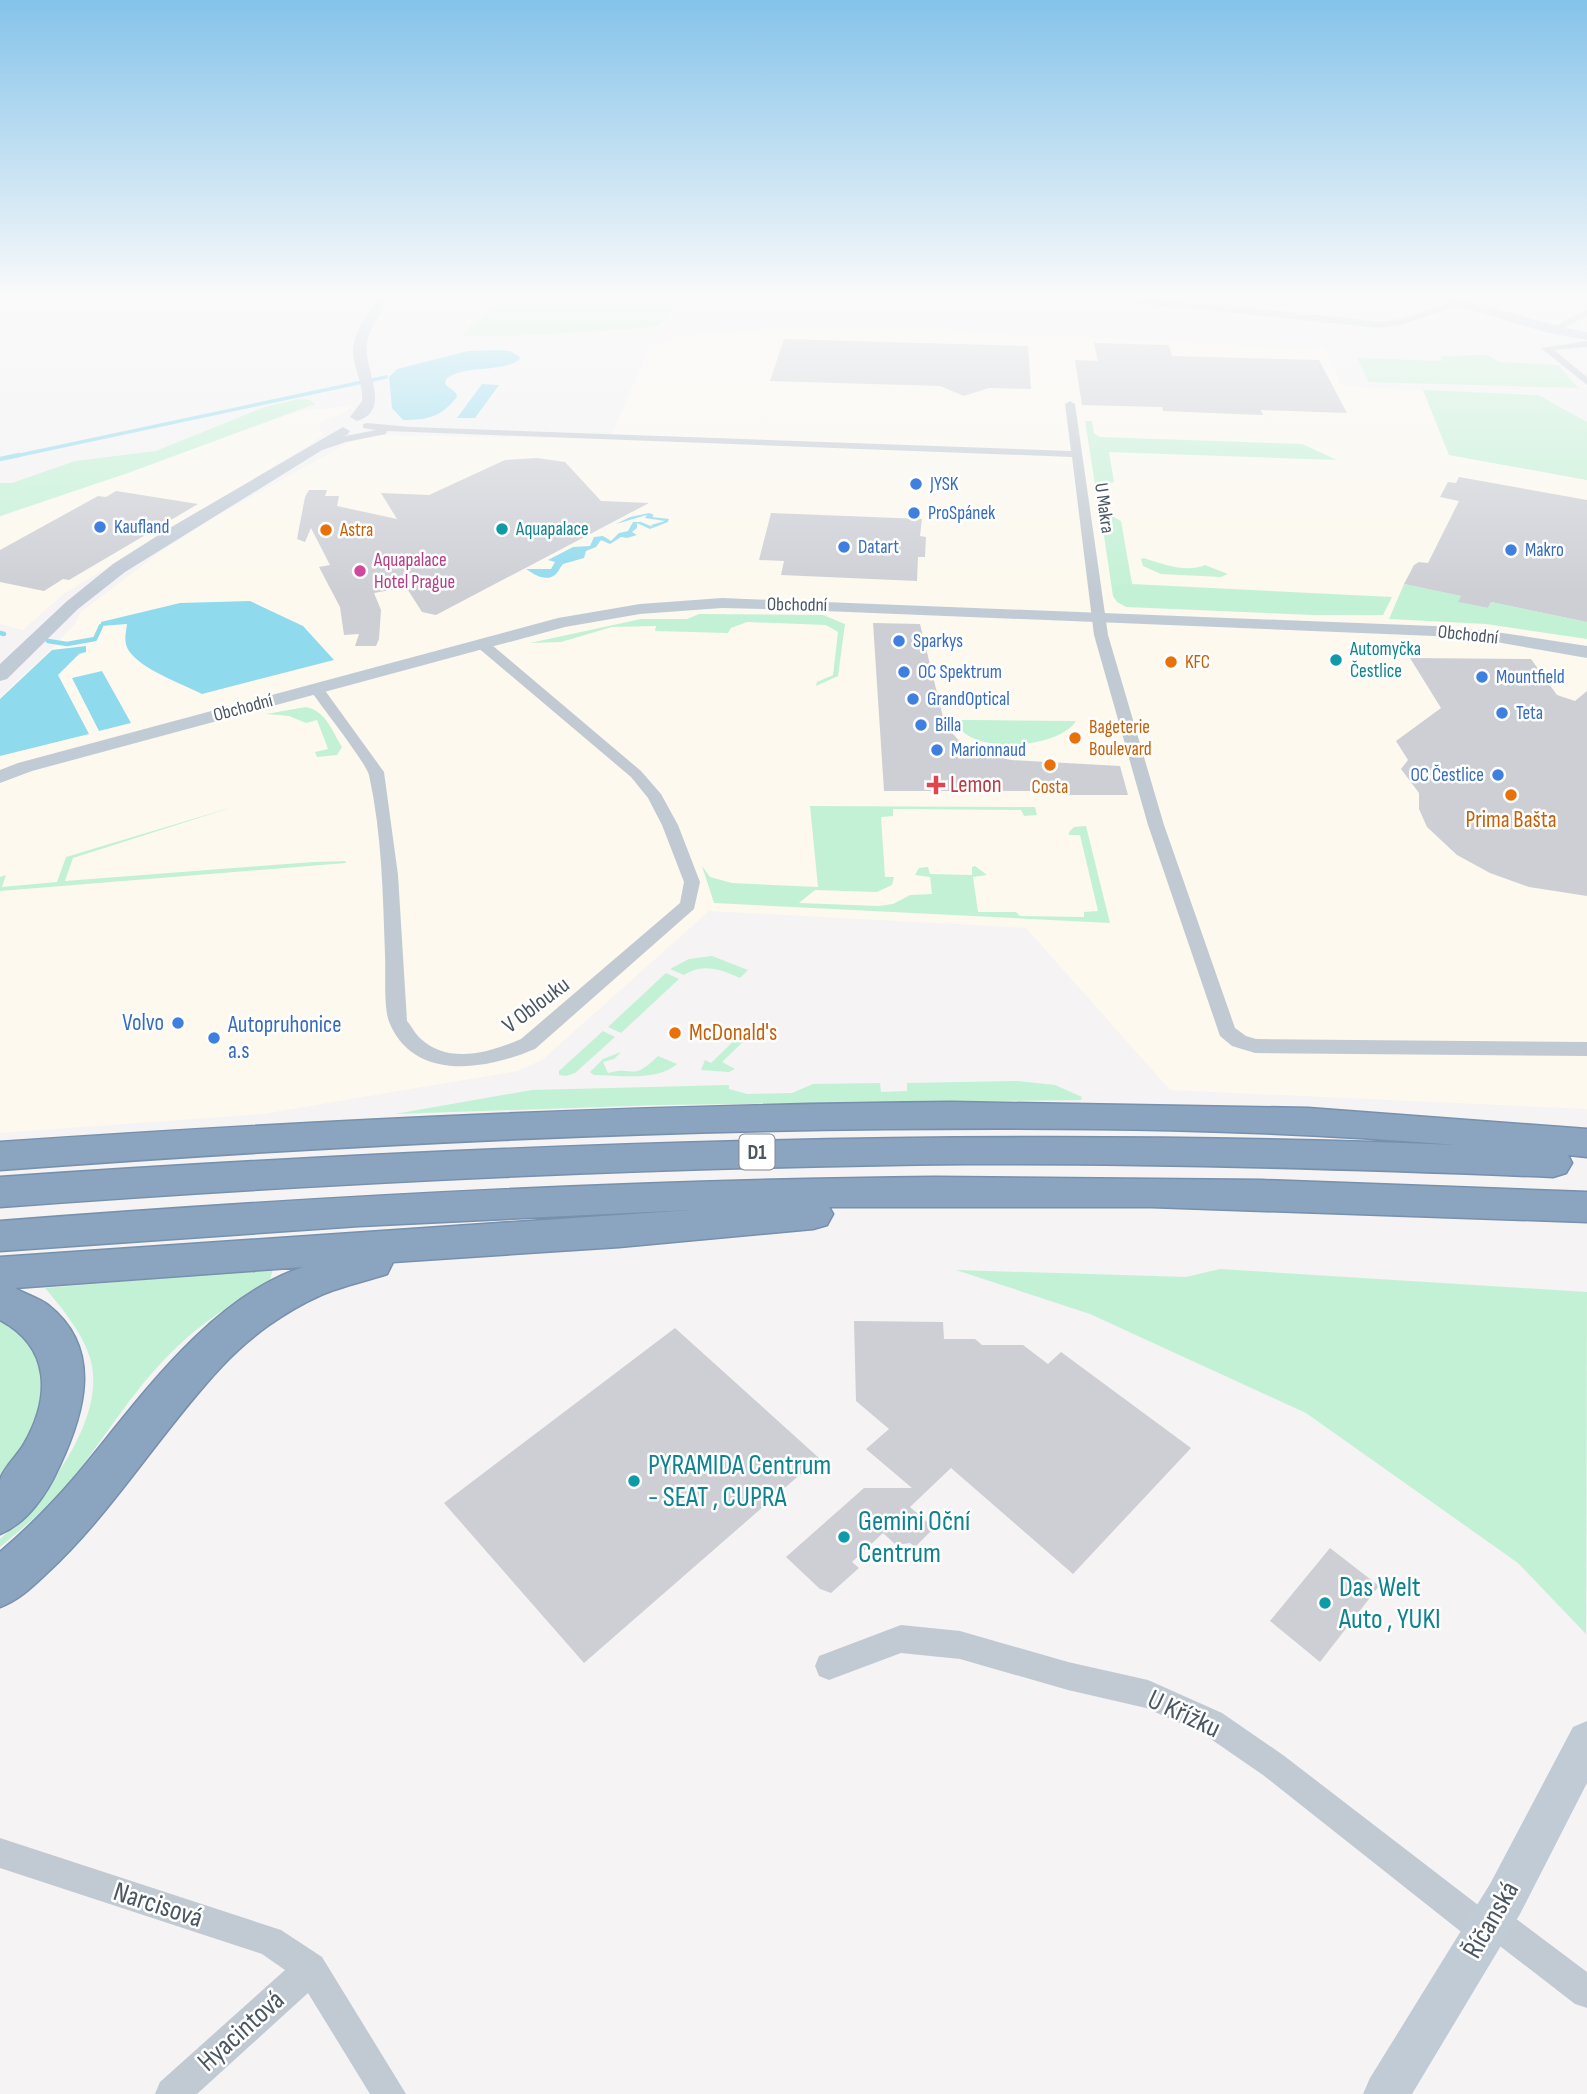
<svg xmlns="http://www.w3.org/2000/svg" width="1587" height="2094" font-family="'Sofia Sans Condensed',sans-serif">
<style>
.commercial{fill:#fdf9ef}
.green{fill:#c3f1d5}
.water{fill:#90daee}
.lines{fill:none;stroke-linecap:round;stroke-linejoin:round}
.stream-far1{stroke:#90daee;stroke-width:3.5}
.stream{stroke:#90daee;stroke-width:4.5}
.building{fill:#cdcfd5}
.highway-casing{stroke:#7690ad;stroke-width:3}
.street{fill:#c1cad2;fill-rule:evenodd}
.secondary{fill:#c1cbd6;fill-rule:evenodd}
.highway{fill:#8ba5c1;fill-rule:evenodd}
.shop-dot{fill:#3f7fe0;stroke:#fff;stroke-width:2.5}
.culture-dot{fill:#0f9aa8;stroke:#fff;stroke-width:2.5}
.food-dot{fill:#e8710a;stroke:#fff;stroke-width:2.5}
.hotel-dot{fill:#d1479c;stroke:#fff;stroke-width:2.5}
.health-dot{fill:#e0444e;stroke:#fff;stroke-width:2.5}
.labels{text-anchor:middle;dominant-baseline:central;stroke-width:5;stroke-linejoin:round;paint-order:stroke}
.far-shop-label{font-size:19px;fill:#366cbe;stroke:#fff;text-anchor:start}
.far-street-label{font-size:19px;fill:#4a5661;stroke:#fff}
.far-culture-label{font-size:19px;fill:#0d838f;stroke:#fff;text-anchor:start}
.far-food-label{font-size:19px;fill:#c56008;stroke:#fff;text-anchor:start}
.far-hotel-label{font-size:19px;fill:#b23c85;stroke:#fff;text-anchor:start}
.shield{fill:#fff;stroke:#808990;stroke-width:2}
.shield-label{font-size:21px;font-weight:bold;fill:#4a5661}
.health-label{font-size:23px;fill:#be3a42;stroke:#fff;text-anchor:start}
.food-label{font-size:23px;fill:#c56008;stroke:#fff}
.street-label{font-size:23px;fill:#4a5661;stroke:#fff}
.shop-label{font-size:23px;fill:#366cbe;stroke:#fff;text-anchor:end}
.near-culture-label{font-size:28px;fill:#0d838f;stroke:#fff;text-anchor:start}
.near-street-label{font-size:28px;fill:#4a5661;stroke:#fff}
</style>
<rect width="100%" height="100%" fill="#f5f3f3"/>
<!-- commercial -->
<path class="commercial" d="M876,327L1325,349L1343,386L1423,390L1449,455L1587,480V1109L1170,1090L1026,928L709,911L542,1060L518,1071L263,1114L0,1133V697L49,651L74,625L81,612L160,552L218,515L348,443L371,435L610,439L650,345L693,333Z
M353,406L341,415L322,421L319,427L323,434L309,445L62,595L23,630L0,624V517L299,411Z"/>
<!-- green -->
<path class="green" d="M500,299H682L657,327L542,335L462,336L473,323Z
M1488,355L1499,362L1558,365L1578,388L1369,382L1357,358L1442,361L1440,356Z
M1423,390L1538,395L1587,422V480L1449,455Z
M298,399L310,400L315,404L128,473L0,516V483H12L75,461L156,451L262,408Z
M1085,421H1092L1094,433L1100,437L1302,444L1337,460L1109,452L1114,482L1098,485L1095,484Z
M1101,516H1112L1121,521L1132,584L1392,597L1383,615H1313L1126,607L1117,602L1113,596Z
M1144,558C1162,564 1186,573 1205,565L1228,574L1221,577L1161,574L1143,566L1141,559Z
M1404,584L1461,596L1459,602L1488,608L1491,602L1587,622V639L1486,624L1389,619Z
M699,614L823,615L845,624L838,676L816,686L817,682L833,675L838,632L826,625L747,622L731,628L728,633L655,631L656,626L612,627L561,642L530,643L641,619H687Z
M306,707C326,711 332,731 342,747L337,755L317,757L315,752L328,749L317,720L306,723L289,716L266,714Z
M960,720H972L1076,721C1060,747 983,754 961,730Z
M236,806L73,858L65,881L313,862L345,861L346,863L0,891V877L6,875L2,887L57,882L66,857Z
M810,806L1035,807L1037,815L1024,816L1021,810L893,809V816L881,817L885,877H894L892,885L877,892L815,890L799,903L879,906L893,904L910,895L932,894L930,877L915,875L919,868L928,867L930,874L972,875V867L975,866L987,875L973,877L978,912H1016L1020,916L1084,917V912L1098,911L1080,835H1069V832L1074,827L1086,826L1110,923L714,903L702,866L710,877L732,883L818,887Z
M712,956L748,970L740,978C720,969 703,963 684,975L670,969L689,959Z
M666,973L679,979L621,1033L608,1027Z
M603,1031L615,1037L575,1073L566,1076L559,1075V1071Z
M741,1034L748,1037L722,1062L735,1069L729,1072L701,1070L705,1060L711,1063Z
M621,1052L614,1059L603,1062L608,1073C636,1065 630,1083 658,1056L677,1064C656,1082 620,1075 594,1075L590,1072L603,1059Z
M1017,1081L1055,1085L1082,1097L1081,1100L658,1105L395,1114L532,1090L729,1085V1089L747,1094L792,1093L813,1084L880,1083L881,1092L907,1091V1083Z
M273,1269L270,1280C238,1300 205,1320 178,1346C137,1384 108,1433 74,1477C53,1504 26,1525 0,1547V1539C43,1501 111,1416 89,1355C81,1331 61,1307 45,1288Z
M1220,1269L1587,1292L1586,1634L1518,1563L1306,1413L1090,1314L956,1270L1186,1277Z
M0,1313L33,1336L48,1400L0,1497Z"/>
<!-- water -->
<path class="water" d="M498,350L510,351L520,357L519,360C497,374 466,364 446,379L445,384L456,393L457,397C441,417 428,420 403,420L392,408L389,377L397,369L468,351Z
M482,384L499,385L475,418H457Z
M649,513L654,515L652,517L669,519L668,522L650,529L637,523V528L632,532L637,535L627,538L621,537L610,544L601,540L596,547L586,551L584,558L563,564C560,567 559,571 556,574C547,583 533,574 526,569H551L555,562L548,560L573,547L590,546L594,537L603,536L611,541L619,533L628,531L633,522H641L653,527L651,525L665,521L645,518L647,515L616,524L630,517Z
M250,601L303,626L334,660L202,694C182,684 141,669 129,651C123,643 126,633 127,624L101,626V622L180,603Z
M86,646V652L79,654L58,675L89,734L0,756V699L52,650Z
M102,671L131,723L99,731L72,678Z"/>
<g class="lines">
<!-- stream-far1 -->
<path class="stream-far1" d="M11,457L386,377"/>
<!-- stream -->
<path class="stream" d="M0,459L19,455
M0,633L4,634
M48,641L67,644L95,639L101,626"/>
</g>
<!-- building -->
<path class="building" d="M784,339L1028,346L1031,389L989,388L964,396L940,386L770,381Z
M1094,343L1169,345L1172,356L1319,360L1347,413L1261,410L1263,415L1163,411L1162,407L1082,405L1075,360L1098,361Z
M537,458L565,462L601,501L649,503L436,615L422,612L406,587L374,593L381,610L379,639L376,646H355L359,634L344,635L340,607L319,567L330,565L311,528L305,542L297,539L305,497L309,490H327L325,496H339L337,506L397,519L381,493L429,495L505,460Z
M1459,477L1587,500V622L1491,602L1488,608L1458,602L1461,596L1404,584L1414,565L1419,562L1428,563L1459,501L1440,497L1448,482L1456,483Z
M116,491L198,504L69,580L63,579L44,591L0,582V550L98,496L106,497Z
M771,513L922,519L920,536L926,537L925,557H918L917,581L781,575L784,561L759,560Z
M873,623L920,624L945,725L961,743L985,754L1011,760L1120,766L1128,795H1066L1065,791H884Z
M1410,658L1531,659L1557,695L1575,701L1587,691V896L1529,887L1490,873L1457,855L1427,827L1419,809V793L1401,769L1408,760L1396,741L1441,708Z
M854,1321L943,1322L944,1339H975L982,1345H1023L1048,1364L1061,1352L1191,1448L1073,1574L951,1468L910,1507L934,1528L915,1547L910,1543L896,1545L883,1533L852,1562L859,1568L831,1593L820,1589L786,1557L864,1488H912L866,1449L889,1429L856,1401Z
M675,1328L819,1458L584,1663L444,1503Z
M1330,1548L1379,1586L1320,1662L1270,1621Z"/>
<g class="lines">
<defs>
<path id="highway" d="M951,1102L1308,1108L1587,1129V1157L1568,1155L1572,1163L1566,1173L1553,1177C1358,1169 1163,1163 967,1164C644,1167 322,1183 0,1207V1177C485,1144 970,1126 1457,1145C1267,1129 1076,1127 885,1129C590,1132 295,1148 0,1170V1142C317,1120 633,1105 951,1102Z
M935,1177L1261,1180L1587,1192V1222L1152,1207H829L833,1214L827,1225L813,1229L619,1247L393,1262L387,1274C366,1281 342,1286 321,1295C285,1311 249,1337 222,1366C160,1432 113,1512 47,1573C32,1587 19,1600 0,1607V1552C27,1529 52,1504 75,1477C137,1403 207,1299 303,1267L15,1288C25,1294 39,1298 48,1305C104,1349 84,1414 59,1467C47,1494 27,1523 0,1534C0,1517 0,1495 0,1480C3,1468 18,1455 24,1444C51,1397 51,1347 0,1320V1257L691,1210L359,1226L0,1251V1221C311,1197 622,1180 935,1177Z"/>
</defs>
<!-- highway casing -->
<use href="#highway" class="highway-casing"/>
<!-- street -->
<path class="street" d="M1095,299C1190,299 1285,312 1380,322L1400,319L1457,301L1461,304L1404,324L1380,328Z
M1587,309V316L1556,332L1548,330Z
M1587,341V347L1554,350L1587,377V385L1541,348Z
M1070,401L1075,404L1108,635L1164,825L1235,1028L1246,1036L1256,1039L1587,1042V1056L1255,1053L1232,1046L1220,1036L1148,825L1094,635L1072,457L387,431L386,434L346,442L313,453L308,450L340,437L376,430L363,428V424L367,423L411,427L1071,451L1065,404Z
M481,639L486,640L641,771L661,794L678,825L700,882L694,909L535,1049C488,1069 416,1083 390,1024C383,1010 386,972 385,955C383,896 382,834 369,775C365,761 320,705 309,688L311,685H321L384,772L398,875L407,1021C412,1027 416,1035 421,1039C449,1065 491,1052 521,1039L680,903L684,882L662,825L648,798L631,777L476,646L474,643Z
M901,1625L960,1631L1068,1662L1148,1680L1222,1713L1283,1755L1482,1908L1492,1904L1503,1909L1587,1972V2008L1575,2004L1496,1943L1485,1947L1474,1942L1263,1775L1202,1733L1146,1708L1068,1690L960,1659L901,1653L829,1680L819,1676L815,1666L819,1656Z
M0,1838L281,1930L322,1957L406,2094H370L308,1993L197,2094H155L160,2082L285,1970L262,1954L0,1868Z"/>
<!-- secondary -->
<path class="secondary" d="M379,299H391C381,312 370,327 367,343C362,367 394,410 357,421L350,417L362,401C363,386 357,375 354,361C349,338 365,317 379,299Z
M1433,299C1483,299 1537,324 1587,332V340L1549,333Z
M343,427L350,431L348,434L125,572L78,609L7,679L0,681V664L66,602L113,564L168,529Z
M722,598L1434,626L1496,632L1587,646V658L1496,642L1434,636L800,610L722,608L640,614L565,627L32,771L0,783V770L18,763L558,618L640,604Z
M1587,1721V1783L1520,1914L1412,2094H1363L1370,2078L1490,1884L1573,1727Z"/>
<!-- highway -->
<use href="#highway" class="highway"/>
</g>
<!-- sky -->
<linearGradient id="sky" x2="0" y2="1"><stop stop-color="#85c3ea"/><stop offset="0.5" stop-color="#fafafa"/><stop offset="1" stop-color="#fafafa" stop-opacity="0"/></linearGradient>
<rect width="1587" height="593" fill="url(#sky)"/>
<!-- markers -->
<g class="shop-dot">
<circle cx="916" cy="484" r="7"/>
<circle cx="914" cy="513" r="7"/>
<circle cx="100" cy="527" r="7"/>
<circle cx="844" cy="547" r="7"/>
<circle cx="1511" cy="550" r="7"/>
<circle cx="899" cy="641" r="7"/>
<circle cx="904" cy="672" r="7"/>
<circle cx="1482" cy="677" r="7"/>
<circle cx="913" cy="699" r="7"/>
<circle cx="1502" cy="713" r="7"/>
<circle cx="921" cy="725" r="7"/>
<circle cx="937" cy="750" r="7"/>
<circle cx="1498" cy="775" r="7"/>
<circle cx="178" cy="1023" r="7"/>
<circle cx="214" cy="1038" r="7"/>
</g>
<g class="culture-dot">
<circle cx="502" cy="529" r="7"/>
<circle cx="1336" cy="660" r="7"/>
<circle cx="634" cy="1481" r="7"/>
<circle cx="844" cy="1537" r="7"/>
<circle cx="1325" cy="1603" r="7"/>
</g>
<g class="food-dot">
<circle cx="326" cy="530" r="7"/>
<circle cx="1171" cy="662" r="7"/>
<circle cx="1075" cy="738" r="7"/>
<circle cx="1050" cy="765" r="7"/>
<circle cx="1511" cy="795" r="7"/>
<circle cx="675" cy="1033" r="7"/>
</g>
<circle class="hotel-dot" cx="360" cy="571" r="7"/>
<path class="health-dot" d="M932.5 774.5h7v7h7v7h-7v7h-7v-7h-7v-7h7z"/>
<g class="labels">
<!-- far-shop labels -->
<g class="far-shop-label">
<text x="930" y="484">JYSK</text>
<text x="928" y="513">ProSpánek</text>
<text x="114" y="527">Kaufland</text>
<text x="858" y="547">Datart</text>
<text x="1525" y="550">Makro</text>
<text x="913" y="641">Sparkys</text>
<text x="918" y="672">OC Spektrum</text>
<text x="1496" y="677">Mountfield</text>
<text x="927" y="699">GrandOptical</text>
<text x="1516" y="713">Teta</text>
<text x="935" y="725">Billa</text>
<text x="951" y="750">Marionnaud</text>
<text x="1484" y="775" text-anchor="end">OC Čestlice</text>
</g>
<!-- far-street labels -->
<g class="far-street-label">
<text transform="translate(1104 508) rotate(82)">U Makra</text>
<text transform="translate(797 605) rotate(1)">Obchodní</text>
<text transform="translate(1468 635) rotate(6)">Obchodní</text>
<text transform="translate(243 708) rotate(-15)">Obchodní</text>
</g>
<!-- far-culture labels -->
<g class="far-culture-label">
<text x="516" y="529">Aquapalace</text>
<text x="1350" y="649">Automyčka<tspan x="1350" dy="22">Čestlice</tspan></text>
</g>
<!-- far-food labels -->
<g class="far-food-label">
<text x="340" y="530">Astra</text>
<text x="1185" y="662">KFC</text>
<text x="1089" y="727">Bageterie<tspan x="1089" dy="22">Boulevard</tspan></text>
<text x="1050" y="787" text-anchor="middle">Costa</text>
</g>
<!-- far-hotel labels -->
<g class="far-hotel-label">
<text x="374" y="560">Aquapalace<tspan x="374" dy="22">Hotel Prague</tspan></text>
</g>
<!-- shield labels -->
<rect class="shield" x="739.5" y="1134.5" width="35" height="35" rx="5"/>
<g class="shield-label">
<text x="757" y="1152">D1</text>
</g>
<!-- health labels -->
<g class="health-label">
<text x="950" y="785">Lemon</text>
</g>
<!-- food labels -->
<g class="food-label">
<text x="1511" y="820">Prima Bašta</text>
<text x="689" y="1033" text-anchor="start">McDonald's</text>
</g>
<!-- street labels -->
<g class="street-label">
<text transform="translate(536 1005) rotate(-37)">V Oblouku</text>
</g>
<!-- shop labels -->
<g class="shop-label">
<text x="164" y="1023">Volvo</text>
<text x="228" y="1025" text-anchor="start">Autopruhonice<tspan x="228" dy="26">a.s</tspan></text>
</g>
<!-- near-culture labels -->
<g class="near-culture-label">
<text x="648" y="1465">PYRAMIDA Centrum<tspan x="648" dy="32">- SEAT , CUPRA</tspan></text>
<text x="858" y="1521">Gemini Oční<tspan x="858" dy="32">Centrum</tspan></text>
<text x="1339" y="1587">Das Welt<tspan x="1339" dy="32">Auto , YUKI</tspan></text>
</g>
<!-- near-street labels -->
<g class="near-street-label">
<text transform="translate(1184 1714) rotate(25)">U Křížku</text>
<text transform="translate(158 1905) rotate(18)">Narcisová</text>
<text transform="translate(1491 1920) rotate(-60)">Říčanská</text>
<text transform="translate(241 2031) rotate(-42)">Hyacintová</text>
</g>
</g>
</svg>
